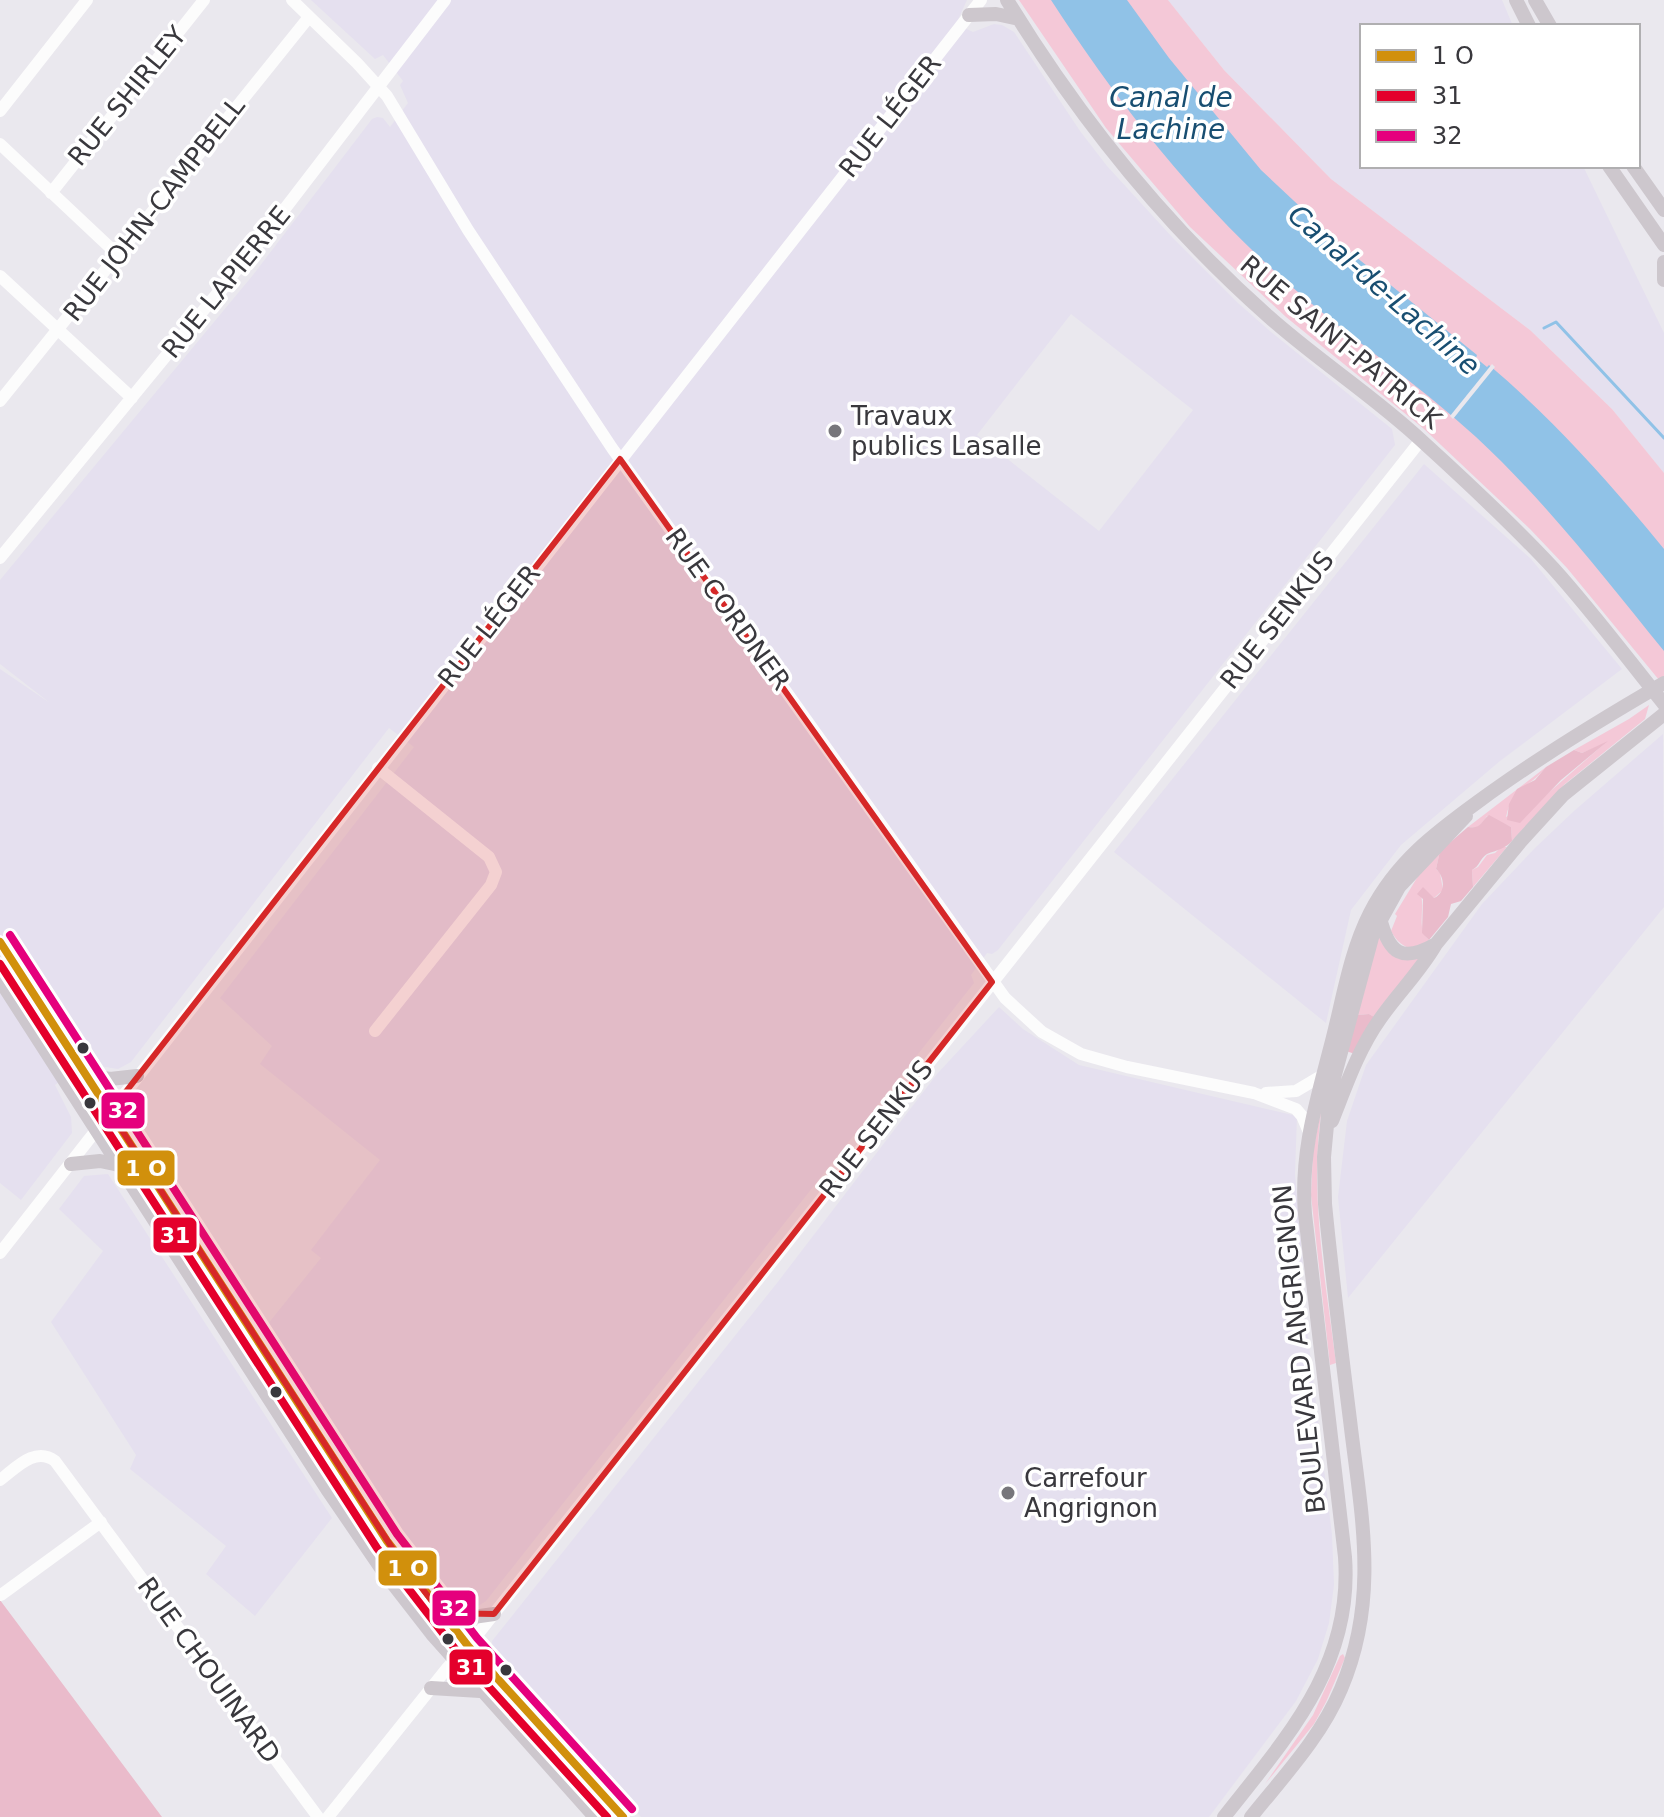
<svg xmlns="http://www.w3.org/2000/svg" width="1664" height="1817" font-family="'DejaVu Sans',sans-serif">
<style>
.built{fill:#e5e0ef;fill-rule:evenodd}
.green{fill:#f4c8d7}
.forest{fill:#eabbcb}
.water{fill:#90c2e7}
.pier{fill:#eae8ee}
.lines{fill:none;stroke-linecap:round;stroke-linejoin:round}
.stream{stroke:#90c2e7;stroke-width:3}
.minor{stroke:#fcfcfc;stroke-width:12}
.major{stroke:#cdc7cd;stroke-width:14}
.bus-1-casing{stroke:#fff;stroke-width:14}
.bus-2-casing{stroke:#fff;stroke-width:14}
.bus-3-casing{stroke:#fff;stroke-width:14}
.bus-1{stroke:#d1900c;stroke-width:8}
.bus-2{stroke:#e4002b;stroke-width:8}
.bus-3{stroke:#e5007d;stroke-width:8}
.marked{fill:#d62828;fill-opacity:0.2;stroke:#d62828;stroke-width:6;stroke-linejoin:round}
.poi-dot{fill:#77767b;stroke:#fff;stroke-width:3}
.bus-dot{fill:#39383d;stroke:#fff;stroke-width:3}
.labels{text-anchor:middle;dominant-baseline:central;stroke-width:7;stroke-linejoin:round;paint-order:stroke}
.street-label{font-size:26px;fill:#39383d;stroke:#fff}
.poi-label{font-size:26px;fill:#39383d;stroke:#fff;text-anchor:start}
.water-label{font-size:28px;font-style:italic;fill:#184e71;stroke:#fff}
.line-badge{stroke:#fff;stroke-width:3}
.badge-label{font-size:22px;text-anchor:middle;font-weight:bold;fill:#fff}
</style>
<rect width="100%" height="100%" fill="#eae8ee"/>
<!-- built -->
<path class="built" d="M311,0H967L956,24L973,32L994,24L1002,25L1014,32L1080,131L1107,166L1172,237L1238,303L1271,332L1392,429L1395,445L998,950L992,954L987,953L971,975L974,983L486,1601L469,1612L449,1605L402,1544L263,1330L321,1258L311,1250L380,1160L260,1064L272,1046L220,998L414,747L389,728L131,1062L118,1069L99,1066L89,1059L55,1085L71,1117L72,1133L21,1200L0,1183V669L50,703L0,664V580L253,275L372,119L377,117L383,118L390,127L408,103L400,85L403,81L383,55L375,59ZM1071,314L1193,410L1099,531L977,435Z
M1168,0H1502L1513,26H1362V166H1583L1664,333V473L1612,409L1530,330L1331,179L1224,70Z
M1424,464L1531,559L1622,669L1500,761L1401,845L1351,910L1326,1023L1114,852Z
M1663,734L1664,907L1348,1298L1338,1197L1347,1121L1366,1065L1482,904L1535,848L1574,811Z
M999,1007L1023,1029L1079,1065L1297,1116L1295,1174L1303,1266L1301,1279L1332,1535L1334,1585L1329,1623L1318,1659L1296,1701L1209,1817H641L493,1656L492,1641L777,1283L937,1074Z
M108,1174L332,1518L255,1616L206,1574L226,1546L130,1469L136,1455L51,1322L103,1251L59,1209L84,1176Z"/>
<!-- green -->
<path class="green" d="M1019,0H1168L1224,70L1331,179L1530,330L1612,409L1664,473V686L1567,568L1530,529L1424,429L1286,317L1190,227L1106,128Z
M1649,705L1645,719L1565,784L1512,841L1511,827L1487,816L1479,827H1468L1546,767C1531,787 1512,787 1506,817L1546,795L1604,744L1582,753L1574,750L1629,719Z
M1501,847H1507L1473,887L1472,870L1478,867L1487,855L1495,853Z
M1440,851L1436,869L1440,873L1443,890L1434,898L1427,894V891L1421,895C1425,911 1416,929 1429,940C1414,954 1400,948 1391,931L1397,916L1395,914L1423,868Z
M1380,937L1406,960L1421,958L1376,1018L1369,1014L1357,1015L1376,938Z
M1323,1101C1308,1188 1325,1277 1336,1363L1330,1365L1311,1195L1313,1151Z
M143,1186L169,1218L204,1274L178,1242Z
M276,1395L302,1426L380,1547L346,1503Z
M1343,1654L1345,1658L1326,1702L1314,1724L1265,1784L1313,1715L1340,1656Z
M509,1709L537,1734L613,1817H608L596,1807Z"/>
<!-- forest -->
<path class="forest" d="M1608,741L1561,780L1520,823L1507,820L1509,804L1517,789L1535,780L1546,767L1574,750L1582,753Z
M1489,815L1511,827L1512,841C1505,849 1497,850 1487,854C1480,858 1480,866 1472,870L1473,887L1461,901L1451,904L1448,917L1429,940L1422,933L1423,899L1417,894L1423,887L1434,898C1446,893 1445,877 1436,869L1440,851L1468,827C1482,829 1480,822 1489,815Z
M1369,1014L1376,1018L1355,1054L1346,1051L1357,1015Z
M0,1600L162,1817H0Z"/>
<!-- water -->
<path class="water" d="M1051,0H1127L1169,58L1261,170L1340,244L1477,355L1476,358L1487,367L1489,365C1555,421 1610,483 1664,549V651C1604,577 1546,502 1476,437C1415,381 1345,335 1283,279C1192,197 1118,103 1051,0Z"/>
<!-- pier -->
<path class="pier" d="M1492,364L1495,367L1453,419L1450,416Z"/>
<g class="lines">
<!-- stream -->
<path class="stream" d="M1544,328L1556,322L1664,438"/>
<!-- minor -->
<path class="minor" d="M292,0L357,63L387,96L468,230L612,448L1005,998L1042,1032L1081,1054L1127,1067L1254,1093L1296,1109L1302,1116L1308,1130
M0,111L87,0
M0,144L118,255
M51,193L204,0
M0,276L132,398
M0,401L309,17
M0,558L257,245L445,0
M375,1031L491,885L496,872L489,857L378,768
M1266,1093L1296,1091L1323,1075
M0,1253L981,0
M0,1480C16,1468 35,1446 55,1461L318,1817
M1,1595L101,1522
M328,1817L448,1667L474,1639L1421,440"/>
<!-- major -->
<path class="major" d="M1007,0C1079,118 1164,224 1268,316C1317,360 1374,396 1423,442C1467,482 1512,524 1553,568C1592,611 1627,658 1664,704
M1516,0L1529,26
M1535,0L1550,26
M969,15L996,14L1019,19
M1609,166L1664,245
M1633,166L1664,210
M1664,262V280
M1380,918C1389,954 1402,963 1436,944
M0,942L387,1541L468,1646L623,1817
M0,980L327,1489L383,1571L432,1634L595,1817
M86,1075L110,1079L137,1076
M1332,1121C1346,1086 1358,1050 1380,1019C1398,993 1420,972 1436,944L1521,841L1563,795L1664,714
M71,1164L100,1161L119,1165
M441,1613L466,1618L494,1614
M431,1688L480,1691
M1224,1817C1287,1737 1353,1666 1345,1557L1305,1214C1300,1152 1317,1100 1332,1041C1343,999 1350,952 1370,913C1396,862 1435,833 1479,801C1539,757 1600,720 1664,683
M1251,1817C1283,1777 1321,1737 1341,1689C1380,1598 1361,1514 1350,1420C1341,1348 1332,1276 1325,1204L1324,1157L1330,1093L1373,934L1399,887L1466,816"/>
<defs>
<path id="bus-1" d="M0,942L387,1541L468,1646L623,1817"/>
<path id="bus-2" d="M0,964L377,1548L459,1654L607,1817"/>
<path id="bus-3" d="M10,935L397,1534L477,1638L632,1809"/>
</defs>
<!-- bus-1 casing -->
<use href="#bus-1" class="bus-1-casing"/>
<!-- bus-2 casing -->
<use href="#bus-2" class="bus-2-casing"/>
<!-- bus-3 casing -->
<use href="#bus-3" class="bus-3-casing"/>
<!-- bus-1 -->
<use href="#bus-1" class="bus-1"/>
<!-- bus-2 -->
<use href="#bus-2" class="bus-2"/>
<!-- bus-3 -->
<use href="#bus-3" class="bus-3"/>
</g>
<!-- marked area -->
<path class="marked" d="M620,459L992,982L494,1614L441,1613L398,1557L110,1112Z"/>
<!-- markers -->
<g class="poi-dot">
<circle cx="835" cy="431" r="8"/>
<circle cx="1008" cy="1493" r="8"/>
</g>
<g class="bus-dot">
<circle cx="83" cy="1048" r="7"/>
<circle cx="90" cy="1103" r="7"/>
<circle cx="276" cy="1392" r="7"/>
<circle cx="448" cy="1639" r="7"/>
<circle cx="506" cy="1670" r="7"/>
</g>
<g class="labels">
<!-- street labels -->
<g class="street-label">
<text transform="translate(127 96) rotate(-51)">RUE SHIRLEY</text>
<text transform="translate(890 116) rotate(-52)">RUE LÉGER</text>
<text transform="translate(154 209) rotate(-52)">RUE JOHN-CAMPBELL</text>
<text transform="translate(226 282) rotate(-51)">RUE LAPIERRE</text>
<text transform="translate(1341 342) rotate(40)">RUE SAINT-PATRICK</text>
<text transform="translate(728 609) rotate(54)">RUE CORDNER</text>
<text transform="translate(1277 620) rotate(-52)">RUE SENKUS</text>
<text transform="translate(489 626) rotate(-52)">RUE LÉGER</text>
<text transform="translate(876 1129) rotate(-52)">RUE SENKUS</text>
<text transform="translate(1299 1349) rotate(-96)">BOULEVARD ANGRIGNON</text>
<text transform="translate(209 1670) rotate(54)">RUE CHOUINARD</text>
</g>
<!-- poi labels -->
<g class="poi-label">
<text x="851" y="416">Travaux<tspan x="851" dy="30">publics Lasalle</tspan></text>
<text x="1024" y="1478">Carrefour<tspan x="1024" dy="30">Angrignon</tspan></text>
</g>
<!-- water labels -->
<g class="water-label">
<text x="1171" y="97">Canal de<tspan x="1171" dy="32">Lachine</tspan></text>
<text transform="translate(1384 290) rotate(41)">Canal-de-Lachine</text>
</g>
</g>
<g class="line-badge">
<rect x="100" y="1091" width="46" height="39" rx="8" fill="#e5007d"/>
<rect x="116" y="1149" width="60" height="38" rx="8" fill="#d1900c"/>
<rect x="152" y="1216" width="46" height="38" rx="8" fill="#e4002b"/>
<rect x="377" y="1549" width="61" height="38" rx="8" fill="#d1900c"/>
<rect x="431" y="1589" width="46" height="38" rx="8" fill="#e5007d"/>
<rect x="448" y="1648" width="46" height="38" rx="8" fill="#e4002b"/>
</g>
<g class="badge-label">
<text x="123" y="1118">32</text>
<text x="146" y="1176">1 O</text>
<text x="175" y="1243">31</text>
<text x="408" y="1576">1 O</text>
<text x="454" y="1616">32</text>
<text x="471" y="1675">31</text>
</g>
<!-- legend -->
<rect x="1360" y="24" width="280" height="144" fill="#ffffff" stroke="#b0afb1" stroke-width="2"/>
<rect x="1376" y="50" width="40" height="12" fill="#d1900c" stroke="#b0afb1" stroke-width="2"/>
<text x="1432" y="64" font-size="24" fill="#39383d">1 O</text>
<rect x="1376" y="90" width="40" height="12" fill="#e4002b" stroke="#b0afb1" stroke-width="2"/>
<text x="1432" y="104" font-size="24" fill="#39383d">31</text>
<rect x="1376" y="130" width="40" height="12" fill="#e5007d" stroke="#b0afb1" stroke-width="2"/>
<text x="1432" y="144" font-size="24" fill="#39383d">32</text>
</svg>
